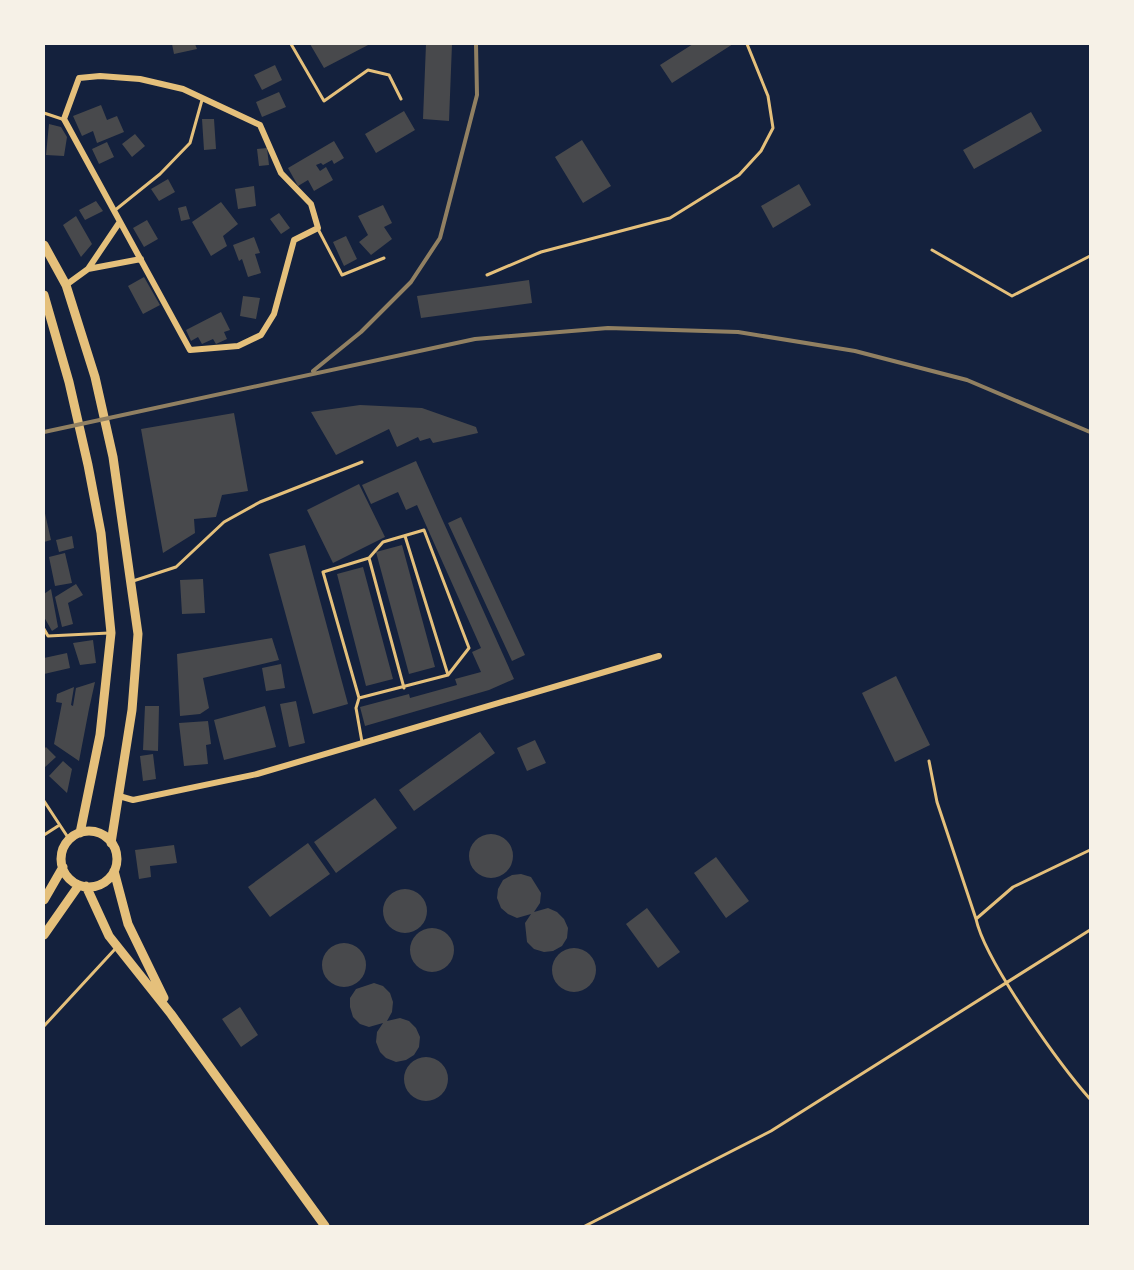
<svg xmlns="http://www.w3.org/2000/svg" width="1134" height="1270" font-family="'Noto Sans',sans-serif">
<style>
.building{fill:#48494c}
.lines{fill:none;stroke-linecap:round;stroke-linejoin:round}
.service{stroke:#e5c07b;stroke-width:3}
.minor{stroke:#e5c07b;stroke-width:6}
.primary{stroke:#e5c07b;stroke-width:9}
.rail{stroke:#918062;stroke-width:4}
</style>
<rect width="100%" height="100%" fill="#14213d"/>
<!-- building -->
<path class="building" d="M172,44H195L197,49L174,54Z
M310,44H370L324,68Z
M426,44H452L449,121L423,119Z
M693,44H733L672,83L660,65Z
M275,65L282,80L262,90L254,75Z
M279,92L286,107L262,117L256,102Z
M101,105L107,120L117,116L124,132L97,143L93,131L82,136L73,116Z
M404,111L415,130L376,153L365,134Z
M1031,112L1042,131L974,169L963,150Z
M202,119H214L216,149L204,150Z
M49,124L61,127L67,137L64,156L46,155Z
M135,134L145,146L132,157L122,144Z
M582,140L611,186L583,203L555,157Z
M334,141L344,158L334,164L332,160L323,165L321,163L316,165L320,171L326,167L333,180L314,191L308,180L298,186L288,168Z
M107,142L114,157L99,164L92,149Z
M267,148L269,165L259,166L257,149Z
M168,179L175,192L159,201L151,189Z
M799,184L811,205L773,228L761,206Z
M254,186L256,206L238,209L235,189Z
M96,201L103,211L85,220L79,210Z
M221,202L238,224L223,236L227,246L211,256L192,222Z
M383,205L392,223L384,227L392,239L371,255L359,242L368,235L358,216Z
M186,206L190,219L181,221L178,208Z
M279,213L290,228L281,234L270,219Z
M76,216L92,244L81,257L63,225Z
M147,220L158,239L144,247L133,228Z
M346,236L357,259L344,266L333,242Z
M254,237L260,253L255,254L261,273L248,277L242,259L239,261L233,245Z
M144,277L160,305L143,314L128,286Z
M529,280L532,303L421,318L417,296Z
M243,296L260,298L256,319L240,316Z
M221,312L230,330L224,332L227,339L216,344L213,339L202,344L198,337L191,341L186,330Z
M360,405L422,408L476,427L478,433L433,443L430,438L420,441L418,437L397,447L389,429L336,455L311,412Z
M234,413L248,491L222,495L216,517L194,519L195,533L163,553L141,429Z
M416,461L514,679L489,690L365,726L360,707L409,694L410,698L457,685L455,679L481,672L472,652L481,648L417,505L406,510L398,492L371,504L362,485Z
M359,484L385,537L333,563L307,510Z
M44,509L51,540L44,542Z
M461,517L525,655L512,661L448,523Z
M72,536L74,548L59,552L56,540Z
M305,545L348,704L313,714L269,554Z
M402,545L435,667L409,674L376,552Z
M65,553L72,583L55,586L49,557Z
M363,567L393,679L366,686L337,574Z
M203,579L205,613L182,614L180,580Z
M76,584L83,595L68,603L73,624L62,627L55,597Z
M51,589L58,627L52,631L44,617V594Z
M272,638L279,660L203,678L209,708L200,714L180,716L177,654Z
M93,640L96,663L80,665L73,643Z
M67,653L70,668L44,674V658Z
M281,664L285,688L266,691L262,668Z
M896,676L930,745L895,762L862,693Z
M95,682L89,709L79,761L54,744L62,703L56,702L57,694L74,687L71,705L73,706L76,688Z
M296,701L305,743L289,747L280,704Z
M145,706H159L158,751L143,750Z
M265,706L276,747L224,760L214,720Z
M208,721L211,744L206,745L208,764L184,766L179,723Z
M480,732L495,753L414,811L399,790Z
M535,740L546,763L527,771L517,748Z
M46,747L56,757L44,768V749Z
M153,754L156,779L143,781L140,756Z
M63,761L72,769L67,793L49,776Z
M375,798L397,828L336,873L314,842Z
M469 856a22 22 0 1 1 44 0a22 22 0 1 1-44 0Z
M308,843L330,874L270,917L248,887Z
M174,845L177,863L150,866L151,877L139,879L135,850Z
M716,857L749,901L726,918L694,873Z
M521,874L531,877L541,893L540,903L534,912L548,908L557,912L564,919L568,928L567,938L562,946L553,951L544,952L534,949L527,942L525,923L531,914L517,918L508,914L501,908L497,898L498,889L503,880L512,875Z
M383 911a22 22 0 1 1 44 0a22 22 0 1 1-44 0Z
M647,908L680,952L658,968L626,924Z
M410 950a22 22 0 1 1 44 0a22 22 0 1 1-44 0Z
M322 965a22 22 0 1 1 44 0a22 22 0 1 1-44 0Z
M552 970a22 22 0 1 1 44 0a22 22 0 1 1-44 0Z
M374,983L383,986L390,993L393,1002L392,1012L387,1021L400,1018L409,1021L416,1028L420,1037L419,1047L414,1055L406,1060L396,1062L386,1058L380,1052L376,1042L377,1032L383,1023L369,1027L360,1024L353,1017L350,1007V998L356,989Z
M240,1007L258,1035L241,1047L222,1019Z
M404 1079a22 22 0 1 1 44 0a22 22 0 1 1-44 0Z"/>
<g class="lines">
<!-- service -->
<path class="service" d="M291,44L324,101L368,70L389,75L401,99
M44,113L62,119
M114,211L160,174L190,143L202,100
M318,229L342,275L384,258
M932,250L1012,296L1090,256
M487,275L541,252L670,218L739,175L761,151L773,128L768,96L747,44
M369,558L404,688
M133,581L176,567L224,522L260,502L362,462
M44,629L48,636L109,633
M359,698L448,675L405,536
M362,742L356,708L359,698L323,572L369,558L383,542L424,530L469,648L448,675
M929,761L937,802L976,919
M44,801L69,839
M44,835L58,826
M1090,850L1013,887L976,919C985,961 1060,1065 1090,1099
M44,1026L116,948
M585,1226L771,1131L1090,930"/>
<!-- minor -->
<path class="minor" d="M100,76L140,79L183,89L260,125L281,173L311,204L318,228L294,240L274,314L261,335L238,346L190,350L64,119L79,78Z
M88,269L141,259
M66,285L88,269L119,223
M119,796L133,800L257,774L659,656"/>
<!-- primary -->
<path class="primary" d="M44,245L66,285L95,377L113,457L138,634L132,710L111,843
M44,295L69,382L88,465L101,533L111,633L100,735L80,833
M61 859a28 28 0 1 1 56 0a28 28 0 1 1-56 0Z
M114,871L128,924L164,998
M86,886L109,936L171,1014L325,1226
M44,900L63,867
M44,935L79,885"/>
<!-- rail -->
<path class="rail" d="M313,371L361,332L411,282L440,238L477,95L476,44
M44,432L475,339L608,328L738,332L855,351L967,380L1090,432"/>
</g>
<!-- border -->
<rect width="1134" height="1270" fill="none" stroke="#f6f1e7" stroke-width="90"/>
</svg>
